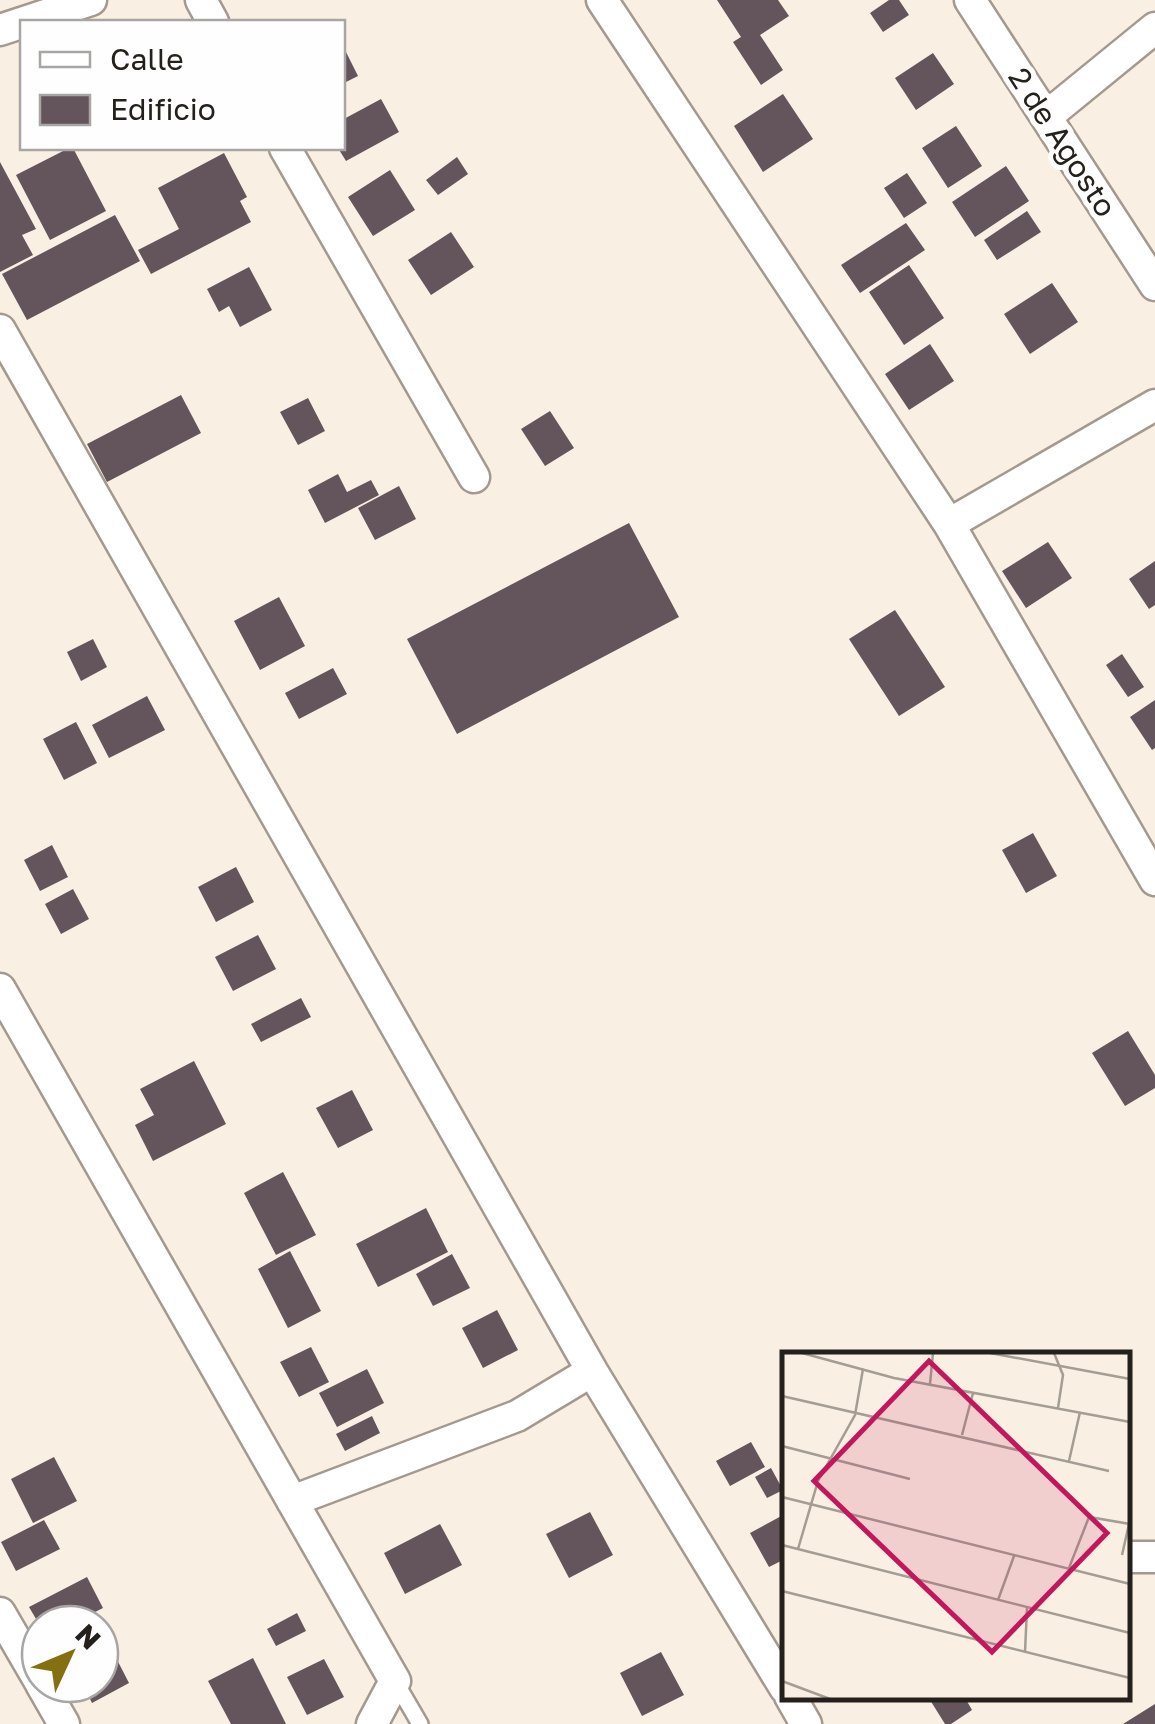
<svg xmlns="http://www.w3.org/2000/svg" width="1155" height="1724" font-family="'Golos Text',sans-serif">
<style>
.building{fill:#63555b}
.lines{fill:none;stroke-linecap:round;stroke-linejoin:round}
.service-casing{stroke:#a3998e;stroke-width:20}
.minor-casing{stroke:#a3998e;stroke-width:35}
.service{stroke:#fff;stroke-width:15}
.minor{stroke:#fff;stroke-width:30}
.labels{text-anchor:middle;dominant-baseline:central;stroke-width:10;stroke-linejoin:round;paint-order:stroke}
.street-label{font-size:30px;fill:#24211c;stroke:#fefefe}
.inset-road{fill:none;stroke:#a49d93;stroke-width:2.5}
.view{fill:#c2185b;fill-opacity:0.15;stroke:#c2185b;stroke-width:5}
.inset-edge{fill:none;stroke:#24211c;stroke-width:5}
</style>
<rect width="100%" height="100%" fill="#f9efe3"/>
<!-- building -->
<path class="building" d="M717,0H778L789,16L760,35L783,70L761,85L733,42L741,37Z
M889,0H899L909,15L883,32L870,13Z
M342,44L358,76L342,84Z
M933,53L954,84L916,110L895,78Z
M783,94L813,139L763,172L734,126Z
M381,99L399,132L346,161L338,148H342V120Z
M956,126L982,166L948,188L922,148Z
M69,148H73L106,211L50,240L16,175Z
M224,153L247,197L240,201L251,222L151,274L138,250L179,229L158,188Z
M457,157L468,174L438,195L426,180Z
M0,162L36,229L22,235L33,255L0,272Z
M1006,166L1029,201L975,237L952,202Z
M390,170L415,210L373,236L348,197Z
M907,173L927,203L904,218L884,188Z
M1027,211L1041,232L997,260L984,240Z
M115,215L140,261L27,320L2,274Z
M906,223L925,250L860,293L841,265Z
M451,232L474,267L431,295L408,260Z
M909,265L944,318L904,345L869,292Z
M249,267L272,310L240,327L229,306L219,312L207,289Z
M1052,283L1078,322L1030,354L1004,314Z
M930,344L954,381L909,410L885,374Z
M181,395L201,433L107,482L87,444Z
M308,398L325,431L298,445L280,412Z
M550,411L574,448L545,466L521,429Z
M338,474L347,492L371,480L379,495L325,523L308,490Z
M399,486L416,519L375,540L358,508Z
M629,523L679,617L457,734L407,639Z
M1048,542L1072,578L1026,608L1002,571Z
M1155,561V605L1149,609L1129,579Z
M279,597L305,646L260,670L234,621Z
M895,610L945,687L899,716L849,639Z
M93,639L107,667L81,681L67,652Z
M1122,654L1144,687L1128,697L1106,665Z
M333,668L347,694L299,719L285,693Z
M147,696L165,730L109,758L92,725Z
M1155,700V748L1152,750L1130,717Z
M76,722L97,763L64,780L43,739Z
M1033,833L1057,876L1026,893L1002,850Z
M52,845L68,877L40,891L24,860Z
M236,867L254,902L216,922L198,887Z
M73,889L89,919L61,934L45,904Z
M258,935L276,969L233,991L215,957Z
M301,998L311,1017L261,1042L251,1024Z
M1128,1031L1155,1075V1088L1125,1106L1092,1053Z
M194,1061L226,1124L153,1161L135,1125L154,1115L140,1089Z
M352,1090L373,1130L338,1148L316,1108Z
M283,1172L316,1235L276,1255L244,1193Z
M426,1208L448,1252L378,1287L356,1244Z
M290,1251L321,1311L288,1328L258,1269Z
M452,1254L470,1288L433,1306L416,1274Z
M497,1310L518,1350L483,1368L462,1328Z
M311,1347L329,1382L299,1397L280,1362Z
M367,1369L384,1403L337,1427L319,1393Z
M372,1416L380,1433L345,1451L336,1434Z
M751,1442L765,1467L730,1486L716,1461Z
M54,1457L77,1501L33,1523L11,1479Z
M771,1468L783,1490L767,1498L755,1477Z
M590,1512L613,1555L569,1578L546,1534Z
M785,1514V1559L769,1567L750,1533Z
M44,1520L60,1549L16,1571L1,1542Z
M440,1524L462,1565L405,1594L384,1553Z
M87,1577L103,1608L71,1624H39L29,1607Z
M297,1613L306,1631L276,1646L267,1629Z
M111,1648L129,1683L92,1703L83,1684H100V1653Z
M661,1652L684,1695L642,1716L620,1673Z
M253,1658L286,1724H231L208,1681Z
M324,1659L344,1697L307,1715L287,1677Z
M935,1696H964L972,1710L951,1724H945L930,1700Z
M1155,1704V1724H1123Z"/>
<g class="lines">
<defs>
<path id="service" d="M395,1681L420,1724"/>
<path id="minor" d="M201,0L213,22
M602,0L949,524L1155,880
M970,0L1155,285
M0,30L91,0
M1047,116L1155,28
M285,148L474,477
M0,330L592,1371L785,1688
M949,524L1155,405
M0,989L395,1681L372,1724
M292,1501L517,1416L592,1371
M1128,1557H1155
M0,1613L40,1682
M41,1684L64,1724
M790,1696L806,1724"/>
</defs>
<!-- service casing -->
<use href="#service" class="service-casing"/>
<!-- minor casing -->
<use href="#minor" class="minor-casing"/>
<!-- service -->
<use href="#service" class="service"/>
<!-- minor -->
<use href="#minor" class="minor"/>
</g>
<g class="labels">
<!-- street labels -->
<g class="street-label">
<text transform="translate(1063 142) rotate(57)">2 de Agosto</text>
</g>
</g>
<!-- overview -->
<g transform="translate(782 1352)">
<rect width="348" height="348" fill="#f9efe3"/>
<path class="inset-road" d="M20,1L112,26L348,70M208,1L348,27M272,1L281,23L276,56M148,32L151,1M0,44L327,119M180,83L191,41M0,94L128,127M287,109L298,60M0,145L348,232M0,193L348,281M16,197L36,129L73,63L81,17M340,203L347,172M287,216L307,165L348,172M0,239L348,326M216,248L232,204M243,300L245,256M0,329L48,347"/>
<path class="view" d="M147,9L325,181L210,300L32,129Z"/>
<rect width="348" height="348" class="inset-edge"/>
</g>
<!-- legend -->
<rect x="20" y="20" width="325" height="130" fill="#fefefe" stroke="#a7a6a4" stroke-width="2.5"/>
<rect x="40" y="52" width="50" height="15" fill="#ffffff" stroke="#a7a6a4" stroke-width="2.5"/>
<text x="110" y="70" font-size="30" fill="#24211c">Calle</text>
<rect x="40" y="95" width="50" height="30" fill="#63555b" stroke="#a7a6a4" stroke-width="2.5"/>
<text x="110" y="120" font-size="30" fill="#24211c">Edificio</text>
<!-- north arrow -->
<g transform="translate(70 1654) rotate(46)"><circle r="48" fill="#fefefe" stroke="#a7a6a4" stroke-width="2.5"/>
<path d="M0-8L18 38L0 25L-18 38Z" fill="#847011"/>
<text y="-15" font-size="28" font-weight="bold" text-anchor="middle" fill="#24211c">N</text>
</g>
</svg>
